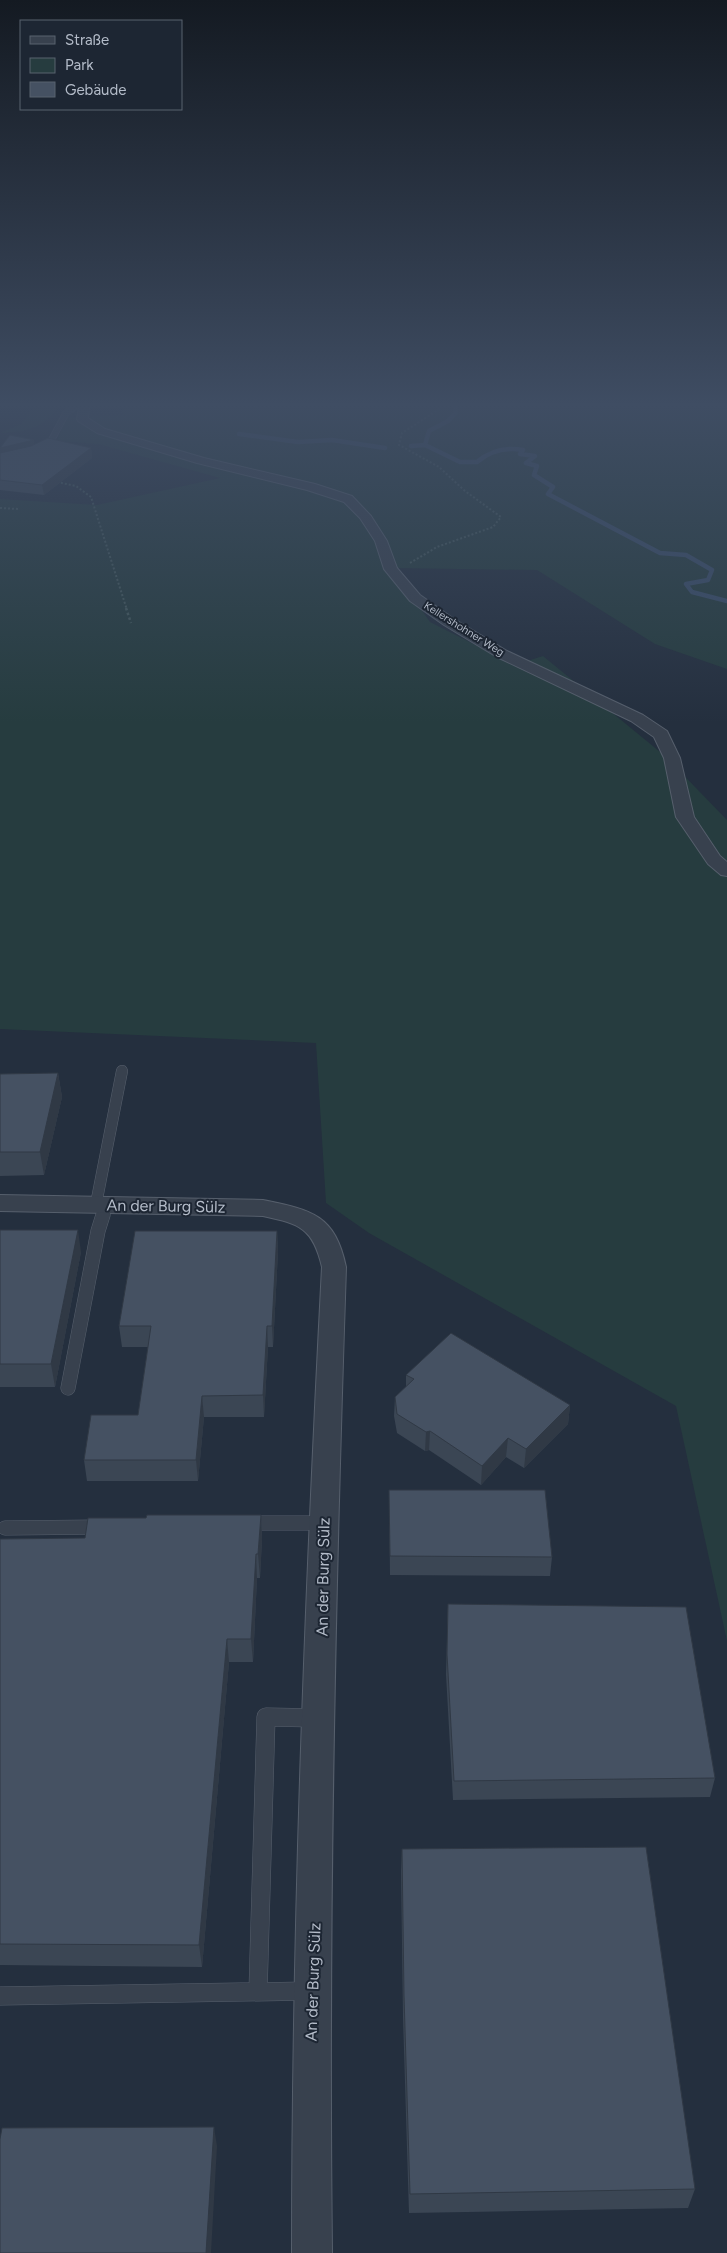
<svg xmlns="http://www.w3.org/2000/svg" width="727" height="2253" font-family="Figtree,sans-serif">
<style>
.green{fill:#263c3f}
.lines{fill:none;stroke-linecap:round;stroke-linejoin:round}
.stream{stroke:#394c67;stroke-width:4.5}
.service-far3-casing{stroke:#565f6c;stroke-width:7}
.service-far2-casing{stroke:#565f6c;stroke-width:12}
.service-far1-casing{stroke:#565f6c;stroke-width:15}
.service-casing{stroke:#565f6c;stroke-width:19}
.minor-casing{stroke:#565f6c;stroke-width:2}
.path-far1{stroke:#44595c;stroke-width:2;stroke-dasharray:2 2;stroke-linecap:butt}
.path{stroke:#44595c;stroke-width:2.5;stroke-dasharray:2.5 2.5;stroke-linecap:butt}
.service-far3{stroke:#38414e;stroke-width:6}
.service-far2{stroke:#38414e;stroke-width:11}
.service-far1{stroke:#38414e;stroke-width:14}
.service{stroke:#38414e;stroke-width:18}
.minor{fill:#38414e;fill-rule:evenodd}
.wall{fill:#3b4654}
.shaded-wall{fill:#303945}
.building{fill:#455162;stroke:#303945}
.labels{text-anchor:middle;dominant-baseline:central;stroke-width:4;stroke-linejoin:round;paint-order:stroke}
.far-street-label{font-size:11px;fill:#b4bcc9;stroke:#1d2633}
.near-street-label{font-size:16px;fill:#b4bcc9;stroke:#1d2633}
</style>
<rect width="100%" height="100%" fill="#242f3e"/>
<!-- green -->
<path class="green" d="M33,408H58C42,429 25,432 0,433L21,424Z
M122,408H727V669L655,644L537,570L392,568L430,622L515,665L543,656L665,756L727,820V1641L676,1406L369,1233L326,1203L316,1043L0,1029V499L97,505L220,478L98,444L57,441L66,418L123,415Z"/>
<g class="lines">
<!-- stream -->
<path class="stream" d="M455,408L456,412L448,421L429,431L425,445L460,462H477C490,451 506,447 523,450L520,454L535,456L526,463L537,466L534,475L553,487L548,494L660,553L686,555L712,570L708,580L686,584L692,592L727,601
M239,434L298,442L332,440L385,448
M411,446L425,445"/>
<defs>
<path id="service-far3" d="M40,447L51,441L66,413L73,408"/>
<path id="service-far2" d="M96,1204L122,1071
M103,1217L107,1205"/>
<path id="service-far1" d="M68,1388L98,1231L103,1215
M247,1523H323
M5,1528L101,1527"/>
<path id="service" d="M258,1992L266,1717L318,1718
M0,1996L308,1991"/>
<path id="minor" d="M79,408H89L88,418L105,429L204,458L315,484L352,496L371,516L387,541L397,568L420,595L454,619L507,651L643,715L667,731L680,758L694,817L720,856L727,862V876L721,875L708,864L676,817L664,758L654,737L631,721L497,657L444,625L410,601L384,569L375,541L360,518L344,502L307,490L197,463L97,433L78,421L77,419Z
M0,1195L263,1200C311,1210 335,1214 346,1267C335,1595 328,1924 332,2253H292C292,1924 305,1595 322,1267C313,1228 300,1224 263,1216L0,1211Z"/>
</defs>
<!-- service-far3 casing -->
<use href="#service-far3" class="service-far3-casing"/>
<!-- service-far2 casing -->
<use href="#service-far2" class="service-far2-casing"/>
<!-- service-far1 casing -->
<use href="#service-far1" class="service-far1-casing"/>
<!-- service casing -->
<use href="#service" class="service-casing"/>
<!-- minor casing -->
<use href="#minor" class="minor-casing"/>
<!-- path-far1 -->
<path class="path-far1" d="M57,482L76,486L91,497L127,610
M0,508L19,509
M410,563L437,547L493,527L501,517L465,491L439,467L399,445L402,433L441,408"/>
<!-- path -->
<path class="path" d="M126,608L131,623"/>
<!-- service-far3 -->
<use href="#service-far3" class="service-far3"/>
<!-- service-far2 -->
<use href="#service-far2" class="service-far2"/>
<!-- service-far1 -->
<use href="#service-far1" class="service-far1"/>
<!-- service -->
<use href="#service" class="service"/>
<!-- minor -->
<use href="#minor" class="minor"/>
</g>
<!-- wall -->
<path class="wall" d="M34,440V445L3,452L91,448L92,458L44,495L0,490V447Z
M58,1073L62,1097L44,1175L0,1176V1074Z
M0,1230L81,1252L55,1387H0Z
M277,1231L278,1252L273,1347H268L264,1417H204L198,1481H87L84,1460L138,1415L148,1347H122L119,1326Z
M406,1375L570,1405L568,1424L524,1468L506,1457L481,1485L429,1450L425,1451L397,1433L394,1416L395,1397L406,1387Z
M389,1490L552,1557L550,1576L390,1575Z
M261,1515L262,1539L260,1578H257L253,1662H229L202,1967L0,1965V1539L85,1538L146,1518Z
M448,1604L715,1778L710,1797L453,1800L446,1674Z
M402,1849L695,2189L688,2208L409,2213L403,2017L401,1871Z"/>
<!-- shaded-wall -->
<path class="shaded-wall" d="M34,440V445L0,453V448Z
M91,448L92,458L44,495L42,485Z
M58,1073L62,1097L44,1175L40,1152Z
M78,1230L81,1252L55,1387L51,1364Z
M277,1231L278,1252L273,1347L272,1326Z
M267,1326L268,1347L264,1417L263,1395Z
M202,1396L204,1417L198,1481L196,1460Z
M570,1405L568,1424L524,1468L526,1449Z
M430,1431L429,1450L425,1451L426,1432Z
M508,1438L506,1457L481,1485L482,1466Z
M261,1515L262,1539L260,1578L258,1554Z
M256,1554L257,1578L253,1662L251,1639Z
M227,1639L229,1662L202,1967L199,1945Z
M214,2127L217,2146L211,2253H206Z"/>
<!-- building -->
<path class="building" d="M10,435L34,440L0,448Z
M48,438L91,448L42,485L0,480V453L31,446Z
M58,1073L40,1152H0V1074Z
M0,1230H78L51,1364H0Z
M135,1231H277L272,1326H267L263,1395L202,1396L196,1460H84L91,1415H138L151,1326H119Z
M451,1333L570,1405L526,1449L508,1438L482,1466L430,1431L426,1432L397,1414L395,1397L414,1379L406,1375Z
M389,1490H545L552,1557L390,1556Z
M147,1515H261L258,1554H256L251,1639H227L199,1945L0,1944V1539L85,1538L88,1518H146Z
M448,1604L686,1607L715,1778L454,1781L447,1654Z
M646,1847L695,2189L410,2194L404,1996L402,1849Z
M214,2127L206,2253H0V2139L2,2128Z"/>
<!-- sky -->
<linearGradient id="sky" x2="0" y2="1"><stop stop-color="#141a22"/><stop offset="0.56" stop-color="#3f4d63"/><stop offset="1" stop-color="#3f4d63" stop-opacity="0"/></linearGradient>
<rect width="727" height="723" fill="url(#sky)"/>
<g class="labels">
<!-- far-street labels -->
<g class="far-street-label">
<text transform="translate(464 629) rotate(32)">Kellershohner Weg</text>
</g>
<!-- near-street labels -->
<g class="near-street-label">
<text transform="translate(166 1206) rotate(1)">An der Burg Sülz</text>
<text transform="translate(323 1577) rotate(-89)">An der Burg Sülz</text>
<text transform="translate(313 1982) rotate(-88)">An der Burg Sülz</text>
</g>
</g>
<!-- legend -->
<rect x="20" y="20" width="162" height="90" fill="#1d2633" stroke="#59626f"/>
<rect x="30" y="36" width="25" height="8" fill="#38414e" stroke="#59626f"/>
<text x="65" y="45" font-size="15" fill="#b4bcc9">Straße</text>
<rect x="30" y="58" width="25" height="15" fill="#263c3f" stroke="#59626f"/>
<text x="65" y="70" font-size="15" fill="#b4bcc9">Park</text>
<rect x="30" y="82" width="25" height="15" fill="#455162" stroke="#59626f"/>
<text x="65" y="95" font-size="15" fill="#b4bcc9">Gebäude</text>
</svg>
